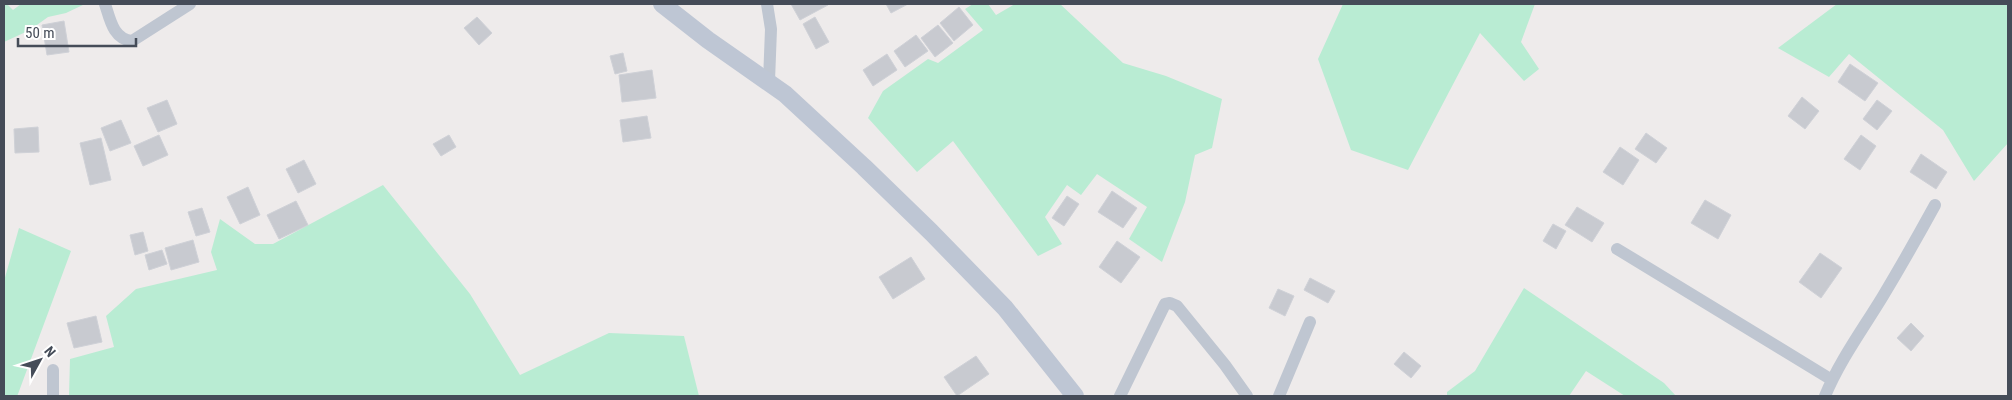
<svg xmlns="http://www.w3.org/2000/svg" width="2012" height="400" font-family="'Roboto Condensed',sans-serif">
<style>
.green{fill:#b9ecd3}
.building{fill:#c8cad0;stroke:#cfd1d7}
.lines{fill:none;stroke-linecap:round;stroke-linejoin:round}
.street{stroke:#bfc6d1;stroke-width:12}
.secondary{stroke:#bec6d4;stroke-width:18}
</style>
<rect width="100%" height="100%" fill="#eeebeb"/>
<!-- green -->
<path class="green" d="M4,4H7L13,10L21,4H85L66,13L48,17L30,30L4,42Z
M973,4H988L996,15L1015,4H1060L1123,63L1166,76L1222,99L1212,148L1195,155L1185,202L1162,262L1129,239L1147,207L1097,174L1081,195L1067,185L1045,217L1062,244L1038,256L953,141L917,172L868,118L883,91L928,59L938,63L983,30L965,9Z
M1343,4H1535L1521,42L1539,69L1524,81L1480,33L1408,170L1351,150L1318,59Z
M1837,4H2008V143L1974,181L1943,130L1849,54L1829,77L1778,48Z
M383,185L470,294L520,375L609,333L684,336L699,396H69L70,359L114,347L106,316L136,289L217,270L211,252L220,219L255,244H273Z
M19,228L71,251L18,394L17,396H4V281Z
M1524,288L1664,383L1676,396H1625L1586,371L1569,396H1447V392L1475,371Z"/>
<!-- building -->
<path class="building" d="M791,4H827L828,5L800,20Z
M886,4H908L891,13Z
M959,7L973,25L954,41L940,23Z
M477,17L492,33L479,45L464,28Z
M815,17L829,42L816,49L803,24Z
M64,21L69,52L47,55L42,25Z
M938,25L953,43L935,57L921,38Z
M916,35L928,51L905,67L894,51Z
M623,53L627,71L615,74L610,56Z
M887,54L897,70L873,86L863,70Z
M1850,64L1878,83L1865,101L1838,82Z
M652,70L656,98L622,102L619,75Z
M1802,97L1819,111L1805,129L1788,116Z
M167,100L177,124L158,132L147,108Z
M1877,100L1892,111L1877,130L1863,119Z
M647,116L651,138L623,142L620,120Z
M121,120L131,143L110,151L101,128Z
M38,127L39,152L15,153L14,129Z
M1646,133L1667,148L1656,163L1635,149Z
M159,135L168,155L143,166L134,146Z
M449,135L456,147L441,156L433,144Z
M1861,135L1876,146L1860,170L1844,159Z
M101,138L111,180L90,185L80,143Z
M1620,147L1639,160L1623,185L1603,172Z
M1921,154L1947,172L1936,189L1910,172Z
M304,160L316,184L298,193L286,169Z
M248,187L260,215L240,224L227,197Z
M1112,191L1137,208L1123,228L1098,212Z
M1067,196L1079,204L1064,226L1052,218Z
M1705,200L1731,215L1718,239L1691,223Z
M296,201L308,225L279,239L267,215Z
M1577,207L1604,223L1592,242L1565,225Z
M202,208L210,232L196,236L188,212Z
M1553,224L1566,231L1556,249L1543,241Z
M143,232L148,251L135,255L130,235Z
M193,240L199,262L171,270L165,248Z
M1117,241L1140,257L1121,283L1099,267Z
M162,250L167,264L149,270L145,255Z
M1820,253L1842,268L1821,298L1799,282Z
M911,257L925,279L893,299L879,277Z
M1310,278L1335,291L1328,303L1304,290Z
M1278,289L1294,296L1285,316L1269,308Z
M96,316L102,342L74,348L67,323Z
M1911,323L1924,336L1911,351L1897,338Z
M1404,352L1421,366L1411,378L1394,364Z
M976,356L989,374L957,396L944,377Z"/>
<g class="lines">
<!-- street -->
<path class="street" d="M105,4C110,19 113,39 132,41L190,4
M767,4L771,29L769,81
M1617,249L1832,380
M53,396V370
M1120,396L1165,304L1170,303L1177,306L1225,365L1247,396
M1279,396L1310,322
M1825,396C1840,360 1863,329 1883,296C1901,266 1918,236 1935,205"/>
<!-- secondary -->
<path class="secondary" d="M662,4L708,40L785,94L864,167L931,232L1005,308L1075,396"/>
</g>
<!-- border -->
<rect width="2012" height="400" fill="none" stroke="#454c58" stroke-width="10"/>
<!-- north arrow -->
<g transform="translate(40 360) rotate(50)" stroke="#ffffff" stroke-width="4" paint-order="stroke">
<path d="M0-4L9 19L0 12L-9 19Z" fill="#454c58"/>
<text y="-8" font-size="14" font-weight="bold" text-anchor="middle" fill="#454c58">N</text>
</g>
<!-- scale -->
<path d="M18 38v8h118v-8" fill="none" stroke="#454c58" stroke-width="2.5"/>
<text x="25" y="38" font-size="15" fill="#454c58" stroke="#ffffff" stroke-width="4" paint-order="stroke">50 m</text>
</svg>
